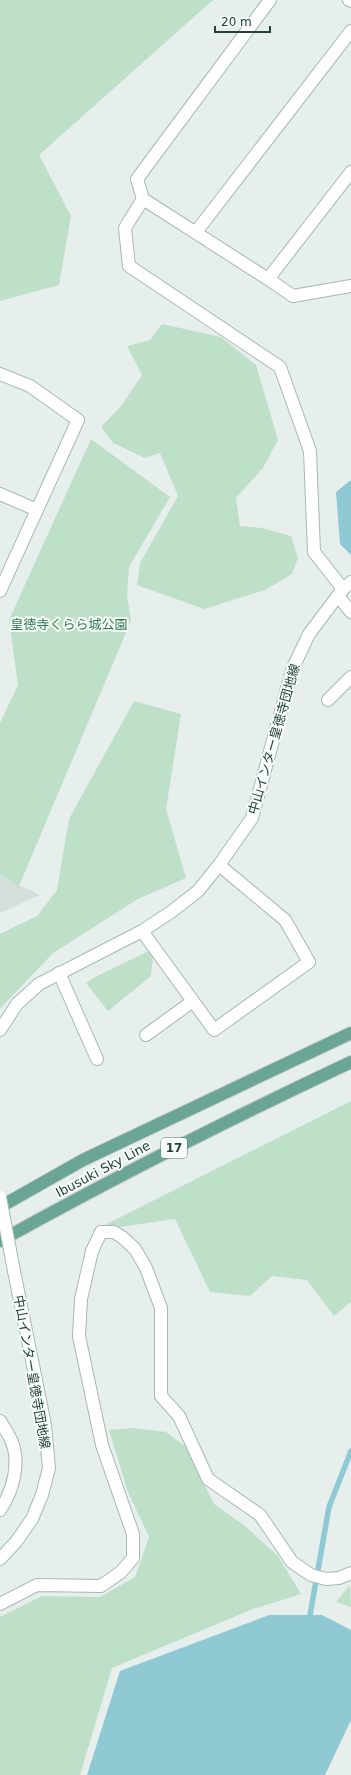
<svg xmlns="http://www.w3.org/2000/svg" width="351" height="1775" font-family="'DejaVu Sans','Noto Sans JP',sans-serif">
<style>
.built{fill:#d4dfda}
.green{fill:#bfe0c8}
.water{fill:#8ec9d4}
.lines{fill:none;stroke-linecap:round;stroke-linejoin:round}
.stream{stroke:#8ec9d4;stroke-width:5.5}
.street-casing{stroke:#a8b8b2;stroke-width:14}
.secondary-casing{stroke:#a4bbb3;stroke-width:14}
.primary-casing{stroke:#c2cac8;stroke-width:14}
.street{stroke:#fff;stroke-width:12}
.secondary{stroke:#fff;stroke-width:12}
.primary{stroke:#6aa596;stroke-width:12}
.secondary-bridge-casing{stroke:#a4bbb3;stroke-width:14;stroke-linecap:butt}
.secondary-bridge{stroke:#fff;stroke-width:12}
.labels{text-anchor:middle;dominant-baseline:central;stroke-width:4;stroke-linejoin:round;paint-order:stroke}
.shield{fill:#f7fbf9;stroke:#637a73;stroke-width:1}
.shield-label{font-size:12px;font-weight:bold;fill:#24423a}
.park-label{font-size:13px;fill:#2d7a4b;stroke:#f7fbf9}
.street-label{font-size:13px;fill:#24423a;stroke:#f7fbf9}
</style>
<rect width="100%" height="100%" fill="#e6efeb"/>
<!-- built -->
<path class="built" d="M0,876L40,895L0,913Z"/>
<!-- green -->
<path class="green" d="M0,0H213L39,155L71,216L59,285L0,301Z
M162,324L221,337L256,365L278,440L263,468L236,498L240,526L262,528L291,536L298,558L292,574L265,590L204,609L137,585L140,563L178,496L160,453L145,458L113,443L101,427L121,406L142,375L127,346L150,340Z
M91,439L170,497L129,567L127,595L131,621L19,886L0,875V723L18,685L9,620Z
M134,701L181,714L166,809L186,878L138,899L53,953L0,1009V934L37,916L57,890L69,819Z
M149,951L153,957L151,976L108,1011L86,983L97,976Z
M351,1101V1302L334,1316L307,1280L272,1276L250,1296L210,1292L175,1219L93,1231Z
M132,1428L166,1432L186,1447L214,1504L245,1526L278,1556L301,1594L253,1609L112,1668L80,1775H0V1617L42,1596L100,1597L135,1577L149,1537L128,1492L109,1430Z
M350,1585L351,1607L336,1602Z"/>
<!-- water -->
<path class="water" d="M351,480V555L340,544L336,492Z
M269,1615H322L351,1630V1720L325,1775H87L120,1671Z"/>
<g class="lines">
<!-- stream -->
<path class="stream" d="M309,1621L329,1507L351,1451"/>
<defs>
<path id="street" d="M270,0L137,179L143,199L125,228L129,266L280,367L310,451L314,552L343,589
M349,0L351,1
M351,172L268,279L293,296L351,286
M143,199L268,279
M196,232L351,31
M0,374L30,386L78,420L0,591
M0,494L37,510
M338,596L351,612
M328,700L351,677
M142,931L214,1030L309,962L285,920L219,865
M59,973L97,1059
M146,1035L193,1001
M0,1421C4,1427 8,1433 11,1440C21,1462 13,1491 0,1510
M0,1604L37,1585L101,1586L121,1572L133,1558V1534L102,1445L79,1336L81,1299L92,1251L101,1232H114L122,1237L135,1249L146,1268L161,1308V1396L179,1416L208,1479L260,1515L292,1562L311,1575L326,1579L339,1578L351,1573"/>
<path id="secondary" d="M0,1030L17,1004L39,984L142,931L171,912L198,891L219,865L252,818L292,670L309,634L343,589L351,582
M0,1559L16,1542L32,1519L42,1495L49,1468L45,1425L14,1271"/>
<path id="primary" d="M0,1207L83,1160L351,1033
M0,1241C115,1177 232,1118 351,1062"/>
</defs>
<!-- street casing -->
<use href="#street" class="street-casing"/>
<!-- secondary casing -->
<use href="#secondary" class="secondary-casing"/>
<!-- primary casing -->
<use href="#primary" class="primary-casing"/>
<!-- street -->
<use href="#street" class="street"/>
<!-- secondary -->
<use href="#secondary" class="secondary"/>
<!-- primary -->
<use href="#primary" class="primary"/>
<defs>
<path id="secondary-bridge" d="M0,1197L14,1271"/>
</defs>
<!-- secondary-bridge casing -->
<use href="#secondary-bridge" class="secondary-bridge-casing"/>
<!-- secondary-bridge -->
<use href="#secondary-bridge" class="secondary-bridge"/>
</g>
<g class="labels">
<!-- shield labels -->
<rect class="shield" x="161" y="1138" width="26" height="20" rx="3"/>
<g class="shield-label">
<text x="174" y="1148">17</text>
</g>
<!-- park labels -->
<g class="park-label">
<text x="69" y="624">皇徳寺くらら城公園</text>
</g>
<!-- street labels -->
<g class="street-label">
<text transform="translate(274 739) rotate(-74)">中山インター皇徳寺団地線</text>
<text transform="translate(103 1169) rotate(-28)">Ibusuki Sky Line</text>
<text transform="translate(32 1372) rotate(80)">中山インター皇徳寺団地線</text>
</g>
</g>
<!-- scale -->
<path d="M215 26v6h55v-6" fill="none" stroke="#24423a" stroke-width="2"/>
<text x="221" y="26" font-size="12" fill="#24423a" stroke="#f7fbf9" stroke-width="3" paint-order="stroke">20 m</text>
</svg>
